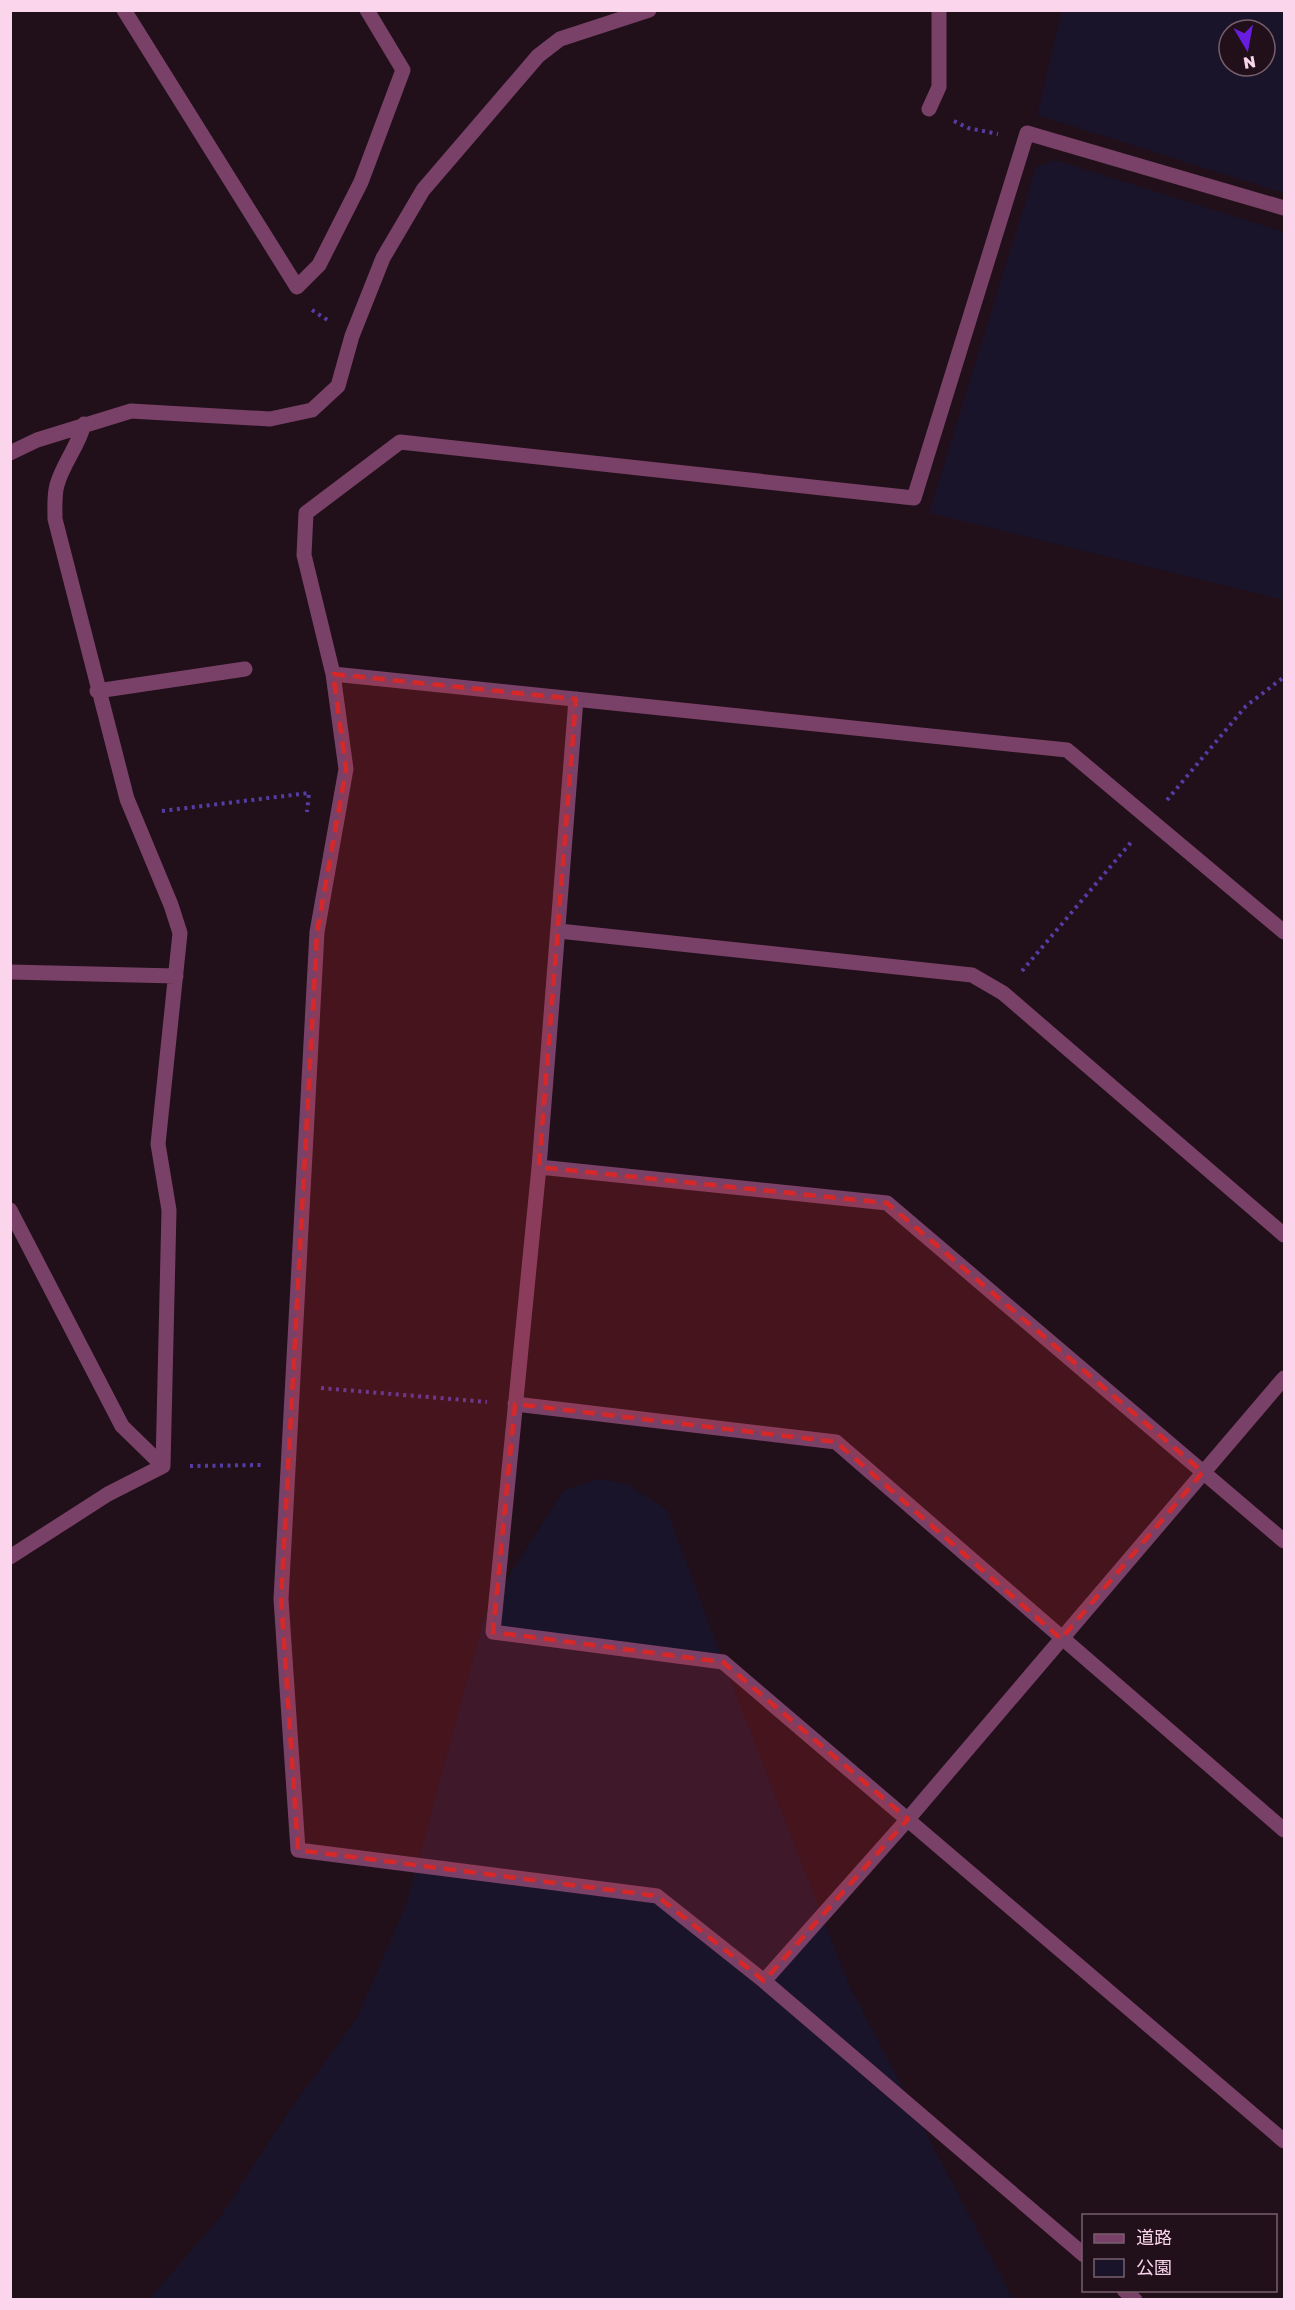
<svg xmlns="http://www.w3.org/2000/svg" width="1295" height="2310" font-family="'Golos Text','Noto Sans JP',sans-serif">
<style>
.green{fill:#1a142a;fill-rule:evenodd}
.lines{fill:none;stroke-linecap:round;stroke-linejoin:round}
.path{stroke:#553da6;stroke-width:4;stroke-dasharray:3 4.5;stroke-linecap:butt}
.minor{stroke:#7a4168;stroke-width:15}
.marked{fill:#d62828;fill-opacity:0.2;stroke:#d62828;stroke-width:4.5;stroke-dasharray:12 8;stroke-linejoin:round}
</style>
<rect width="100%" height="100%" fill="#211019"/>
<!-- green -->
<path class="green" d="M1062,11H1284V193L1037,115ZM1229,30H1265V66H1229Z
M1055,160L1284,232V600L929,513L1036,167Z
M597,1479L627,1484L667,1510L709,1624L849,1985L1013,2299L148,2300L221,2216L289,2111L357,2018L407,1902L485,1614L563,1491Z"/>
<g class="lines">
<!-- path -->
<path class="path" d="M954,121L968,128L998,134
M312,310L329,321
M1167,800L1246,706L1284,677
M162,811L309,793L307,812
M1022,971L1133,840
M321,1388L487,1402
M190,1466L261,1465"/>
<!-- minor -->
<path class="minor" d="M124,10L297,287L319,265L361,182L403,70L367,10
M929,109L939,87V10
M10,453L37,440L131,411L270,419L312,410L338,386L352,336L383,258L423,190L538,56L560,39L649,10
M333,674L1067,750L1284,932
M97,691L245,669
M576,699L539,1167L493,1632L723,1662L1284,2141
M559,931L972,975L1003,993L1284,1235
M10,972L176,976
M539,1167L887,1203L1284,1541
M10,1210L122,1426L163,1466
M515,1404L836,1442L1284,1830
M10,1557L108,1494L163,1466L169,1210L158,1144L180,933L171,905L127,799L55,519C55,508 54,495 57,485C63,463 78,447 84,424
M764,1981L908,1819L1284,1378
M1084,2255L764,1981L657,1896L298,1850L281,1599L317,932L346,769L333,674L304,555L306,513L400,442L914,498L1027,133L1284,208
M1124,2290L1135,2300"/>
</g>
<!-- marked area -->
<path class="marked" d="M333,674L576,699L539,1167L887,1203L1203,1472L1061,1639L836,1442L515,1404L493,1632L723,1662L908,1819L764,1981L657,1896L298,1850L281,1599L317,932L346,769Z"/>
<!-- border -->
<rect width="1295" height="2310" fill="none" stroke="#fad5eb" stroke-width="24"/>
<!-- legend -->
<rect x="1082" y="2214" width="195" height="78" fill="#211019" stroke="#785f6d" stroke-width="1.5"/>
<rect x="1094" y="2234" width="30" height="9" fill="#7a4168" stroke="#785f6d" stroke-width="1.5"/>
<text x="1136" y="2244" font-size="18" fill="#fad5eb">道路</text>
<rect x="1094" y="2259" width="30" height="18" fill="#1a142a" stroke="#785f6d" stroke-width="1.5"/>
<text x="1136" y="2274" font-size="18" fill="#fad5eb">公園</text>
<!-- north arrow -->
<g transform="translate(1247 48) rotate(170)"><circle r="28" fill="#211019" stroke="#785f6d" stroke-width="1.5"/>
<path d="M0-4.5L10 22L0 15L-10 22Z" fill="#671cdf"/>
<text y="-9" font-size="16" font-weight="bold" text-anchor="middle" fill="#fad5eb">N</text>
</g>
</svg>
